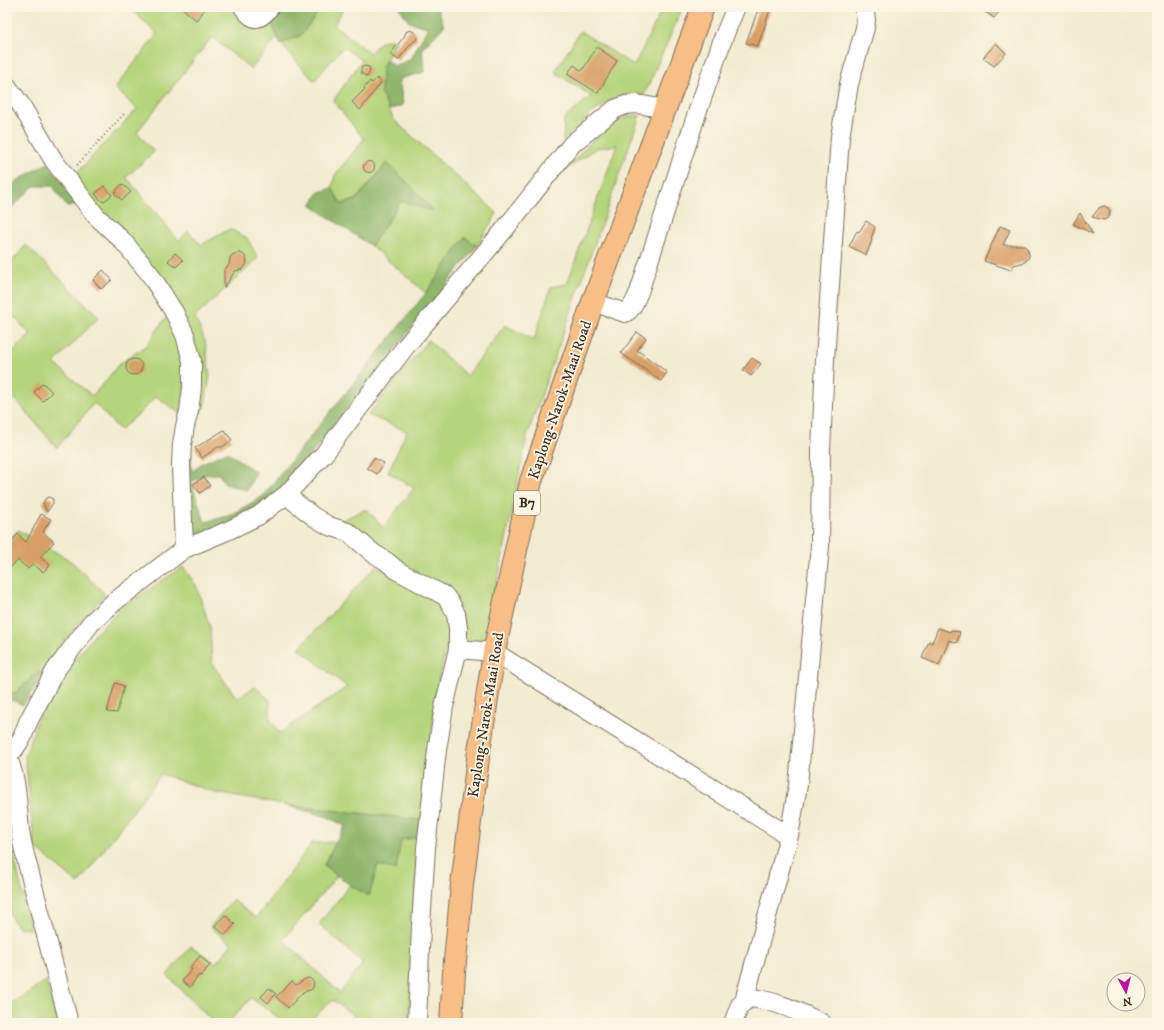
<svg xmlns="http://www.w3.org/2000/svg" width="1164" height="1030" font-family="'IM FELL DW Pica',serif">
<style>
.green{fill:#b5d47c;stroke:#787f4d}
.forest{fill:#90b66c;stroke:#667045}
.building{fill:#d99f68}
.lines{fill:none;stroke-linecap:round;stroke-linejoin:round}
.minor-casing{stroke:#7b6e5d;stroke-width:20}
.highway-casing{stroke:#7b6e5d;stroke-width:24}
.path{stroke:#7b6e5d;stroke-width:2;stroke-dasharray:1 3;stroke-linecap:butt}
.minor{stroke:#fff;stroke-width:18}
.highway{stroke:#f7be87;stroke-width:22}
.labels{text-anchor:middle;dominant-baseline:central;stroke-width:3.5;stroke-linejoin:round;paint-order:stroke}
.shield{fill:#fcf5e5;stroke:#75675a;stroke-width:1}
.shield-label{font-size:14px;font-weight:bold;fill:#3b2a1e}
.street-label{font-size:15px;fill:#3b2a1e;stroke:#fcf5e5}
</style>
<rect width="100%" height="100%" fill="#fcf5e5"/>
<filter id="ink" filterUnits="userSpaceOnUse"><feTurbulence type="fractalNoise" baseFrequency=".025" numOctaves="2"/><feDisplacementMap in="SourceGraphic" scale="8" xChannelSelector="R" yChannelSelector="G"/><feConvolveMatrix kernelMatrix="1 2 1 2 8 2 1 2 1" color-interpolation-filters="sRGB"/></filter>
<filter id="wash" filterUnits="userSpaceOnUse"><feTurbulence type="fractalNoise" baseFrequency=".012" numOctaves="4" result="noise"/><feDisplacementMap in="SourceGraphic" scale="16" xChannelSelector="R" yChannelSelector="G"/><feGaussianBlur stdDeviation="0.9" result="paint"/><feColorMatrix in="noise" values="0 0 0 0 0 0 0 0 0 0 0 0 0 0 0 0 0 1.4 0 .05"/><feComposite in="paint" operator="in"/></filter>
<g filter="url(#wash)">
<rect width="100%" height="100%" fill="#f3ebd1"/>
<!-- green -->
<path class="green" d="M129,7H236L268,17L278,37L251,69L212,37L137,132L154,152L126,177L179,241L188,231L201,245L230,229L247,238L258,258L195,317L205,341L210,377L204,408L194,420L198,355L74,176L137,109L115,88L157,34Z
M322,7H344L334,25L370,53C380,43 382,37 396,41L382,68L381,93L394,120L497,213L477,246L465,238L426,293L371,246L401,201L432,211L387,163L355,200L341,204L332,188L335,175L364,139L333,101L362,60L343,47L314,81L281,44L301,35Z
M663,7H683L644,95L620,96L593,112L563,141L564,119L591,96L555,72L580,31L634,66Z
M640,115L527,436L485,643L464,640L462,612L393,559L362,531L337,522L367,509L383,528L414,488L388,472L407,431L368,415L428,340L467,376L505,325L534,340L551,287L567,284L617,145L597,148L561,173L603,130L621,118Z
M26,245L99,317L54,363L92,396L106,381L118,365L147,345L169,313L187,357L182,415L156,396L140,413L120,430L94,403L57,448L11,394L7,391V357L30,334L7,309V267Z
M18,530L71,561L105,594L59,646L39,682V671L15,693L7,692V543Z
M376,566L441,599L449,615L448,638L436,694L421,820L284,805L216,793L161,774L78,884L35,847L25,756L37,720L53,691L71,664L96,633L123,606L183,567L196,585L210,627L212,664L237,698L255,687L270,700V720L280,733L347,687L299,648Z
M8,832L31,929L17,927L7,909V833Z
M418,837L411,987L408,1023H364L333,1000L307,1023H286L251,998L228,1023H214L167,975L191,946L216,963L232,944L210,927L233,900L256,918L312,843L336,842L324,865L337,876L283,940L340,993L363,963L319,924L350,885L369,895L378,864L401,840Z
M46,981L58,1023H7V1003L9,1005Z"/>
<!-- forest -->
<path class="forest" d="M275,7H322L301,35L281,44L268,17Z
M399,7H427L438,9L444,26L422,49L424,72L399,79L403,105L389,110L381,93L382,68L386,60L395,66L411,59L428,27L409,22Z
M48,163L78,204L67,207L53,186H34L7,212V198L15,182Z
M387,163L413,188L433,211L401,201L371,246L311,205L319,192L332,188L341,204L356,200Z
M465,237L477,246L281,492L238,522L208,533H193L187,515L189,434L192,472L202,463L227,452L256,472L247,490L225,484L219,474H206L191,482L205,522L228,516L262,497L426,293Z
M39,671V682L23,705L11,700H7V692L15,693Z
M284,805L421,820L418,837L401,840L396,870L378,865L369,896L350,885L324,865L345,826L328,817Z"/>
<g id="blocks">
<!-- building -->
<path class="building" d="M181,7H207L196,20Z
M759,7H771L758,46L746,43Z
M978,7H1003L994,18Z
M410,30L416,33L417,39L411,44L398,60L390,54L404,37L406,32Z
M996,43L1006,53L994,66L983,58Z
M597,47L617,61L598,93L567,74L574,65L582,71Z
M366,66L369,67L370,71L367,77L361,73V70L362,67Z
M377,78L381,83L360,110L352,102L365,89L364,88L370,81L372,83Z
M363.5 167a5.5 5.5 0 1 1 11 0a5.5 5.5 0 1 1-11 0Z
M122,184L131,192L122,200L114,193Z
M104,186L112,195L103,202L95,194Z
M1104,206L1108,208L1110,211L1109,217L1104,220L1092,217L1099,208Z
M1080,213L1093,234L1073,224Z
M866,221L875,227L871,239L872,240L866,255L849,246L857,231L859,232Z
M1000,226L1010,230L1003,245H1022L1027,248L1029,254V257L1025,262L1014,265L1011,270L984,261Z
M175,253L183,260L176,267L168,261Z
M237,253H241L245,256L247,262L246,265L243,269L235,271L224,288V270L229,265L230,258L232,255Z
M103,270L112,280L101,289L93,280Z
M637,332L646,338L637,350L667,372L661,381L621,353Z
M752,358L761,364L751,376L743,370Z
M126 367a8 8 0 1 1 16 0a8 8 0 1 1-16 0Z
M43,383L52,392L43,401L34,392Z
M224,430L232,440L222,447H218L202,458L195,448Z
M374,458L384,463L377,474L367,468Z
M204,477L210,486L200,493L193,484Z
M48,497L53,499V503L47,512L43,503L45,499Z
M41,514L51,519L43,532L54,542L40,557L50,565L43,572L33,564L28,569L18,560L7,571V546L18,534L26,542Z
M938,628L950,632L951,630L960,632L957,643L949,640L939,665L922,658L929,641L932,643Z
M115,683L124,686L117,713L107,712Z
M225,915L235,924L225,935L215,926Z
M200,956L210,965L201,976L199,975L190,987L182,981L192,969L190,967Z
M309,978L314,982L313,988L310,990L303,992L288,1008L276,997L292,981L296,985L305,979Z
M269,988L276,994L268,1003L261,997Z"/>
</g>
</g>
<g filter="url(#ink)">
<use href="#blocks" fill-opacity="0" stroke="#7b6e5d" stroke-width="1"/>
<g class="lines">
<defs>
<path id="minor" d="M243,7C253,22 259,22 270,7
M7,86L21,105L54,161L96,216L122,240L150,274L174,312L185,335L192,361V388L189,411L185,426L182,445L181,464L184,549
M593,302L625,313C633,309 635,300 639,292L697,113L724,36L736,7
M286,495L314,517L329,526L348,532L373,553L386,561L398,571L445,596L451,604L456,614L458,628V649L444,707L437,750L426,848L421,925L417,1023
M458,649L494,652L789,836
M7,755L13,751L22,738L28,722L55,671L91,623L114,602L184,549L227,531L258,516L286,495L324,454L406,346L505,229L572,144L615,109L626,105L637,104L666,109
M7,756C18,779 17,805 20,830C21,838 23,846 25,855L69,1023
M744,1001L789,836L798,785L820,546L821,450L825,360L840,137L849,84L865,28L866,20L864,7
M733,1023L740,1005L750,998C775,1000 799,1012 822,1023"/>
<path id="highway" d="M451,1023L454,972L462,885L478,758L494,652L531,481L593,302L703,7"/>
</defs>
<!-- minor casing -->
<use href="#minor" class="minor-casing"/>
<!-- highway casing -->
<use href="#highway" class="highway-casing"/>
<!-- path -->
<path class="path" d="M77,165L124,114"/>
<!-- minor -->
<use href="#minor" class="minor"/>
<!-- highway -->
<use href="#highway" class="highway"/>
</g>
</g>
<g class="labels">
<!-- shield labels -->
<rect class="shield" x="514" y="491" width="26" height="24" rx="3"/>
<g class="shield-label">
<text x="527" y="503">B7</text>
</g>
<!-- street labels -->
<g class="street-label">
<text transform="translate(560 400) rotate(-71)">Kaplong-Narok-Maai Road</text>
<text transform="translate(486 715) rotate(-81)">Kaplong-Narok-Maai Road</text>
</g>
</g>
<!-- margin -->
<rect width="1164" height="1030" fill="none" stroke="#fcf5e5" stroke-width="24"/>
<!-- north arrow -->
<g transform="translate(1126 992) rotate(173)"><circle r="19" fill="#fcf5e5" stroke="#afa495"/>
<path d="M0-3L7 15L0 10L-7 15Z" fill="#b5179e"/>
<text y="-6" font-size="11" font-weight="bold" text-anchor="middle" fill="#3b2a1e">N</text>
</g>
</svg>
